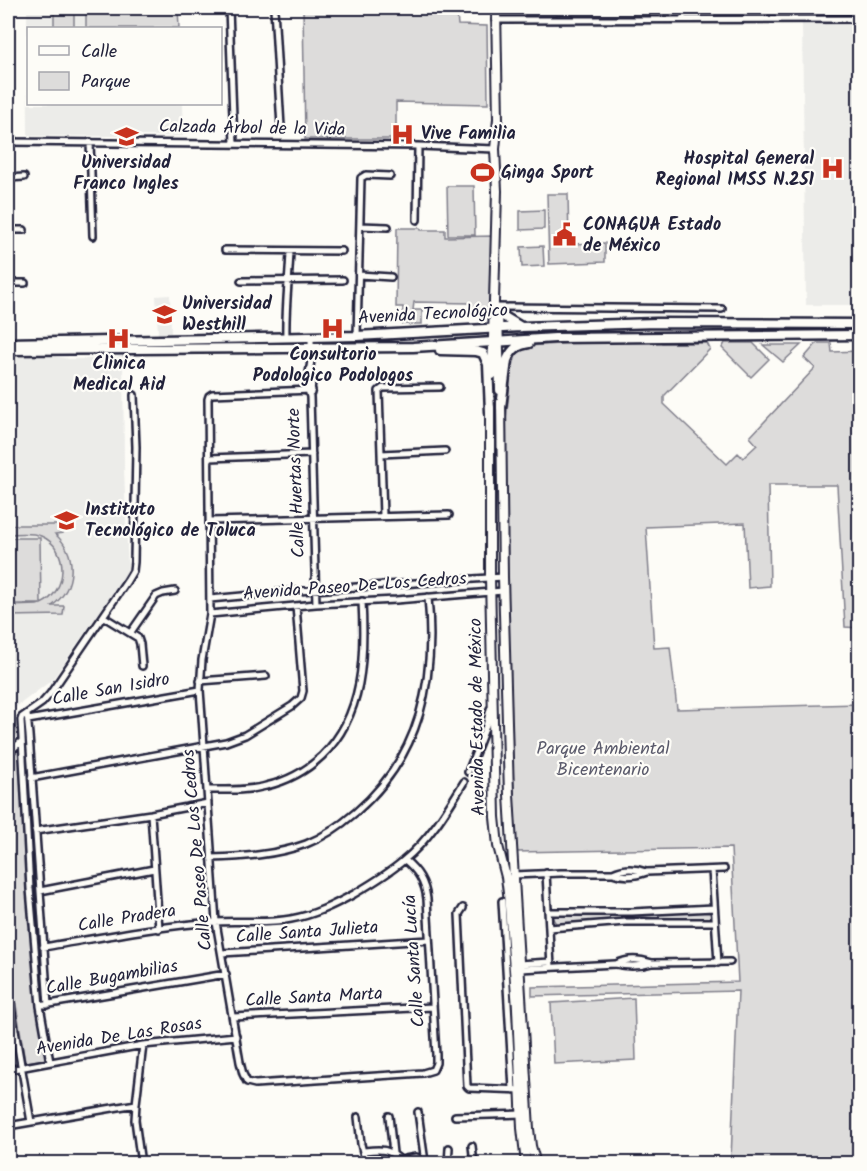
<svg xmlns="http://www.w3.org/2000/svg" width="867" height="1171" font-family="Kalam,sans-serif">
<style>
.built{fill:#ecece9}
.green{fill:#dddcdb;stroke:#807f8b;stroke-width:1.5}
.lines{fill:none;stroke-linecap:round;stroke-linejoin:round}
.street-casing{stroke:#22223b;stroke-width:10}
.secondary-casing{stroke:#22223b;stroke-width:12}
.primary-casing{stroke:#22223b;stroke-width:13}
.street{stroke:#fdfcf7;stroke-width:5}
.secondary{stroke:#fdfcf7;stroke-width:8}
.primary{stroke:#fdfcf7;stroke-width:8}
.labels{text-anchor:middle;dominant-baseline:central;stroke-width:4.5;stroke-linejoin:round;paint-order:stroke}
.street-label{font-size:18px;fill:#22223b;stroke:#fdfcf7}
.poi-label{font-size:18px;font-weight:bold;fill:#22223b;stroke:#fdfcf7;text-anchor:start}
.park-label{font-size:18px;fill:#5a5a6b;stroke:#fdfcf7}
</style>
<rect width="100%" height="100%" fill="#fdfcf7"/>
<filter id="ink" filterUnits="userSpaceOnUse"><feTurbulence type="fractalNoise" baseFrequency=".0167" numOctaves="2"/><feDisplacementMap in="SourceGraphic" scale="12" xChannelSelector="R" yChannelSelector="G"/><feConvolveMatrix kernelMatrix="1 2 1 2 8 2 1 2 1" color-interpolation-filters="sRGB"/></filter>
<g filter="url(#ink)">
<!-- built -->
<path class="built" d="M27,8H178L179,28H28V104H182L183,136H28Z
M859,23V305H806L802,24Z
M170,295L171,333L158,334L156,296Z
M47,355L69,359H111L123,355L124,468L128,571L52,680L8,713V356Z"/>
<!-- green -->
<path class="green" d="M54,8H74V28H54Z
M86,8H178L179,28H86Z
M303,8H443L444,15H457L458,25L487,26L488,104L396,102V139H305Z
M474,186L475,235H448L447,186Z
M547,194H568L569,244L605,243V262L549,264Z
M544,210V229L520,230V211Z
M397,228H420L421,230H445V237L493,236L489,309L470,310V303L414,302L413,310H422V324H403V307H396Z
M543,246L544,266L522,267L521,247Z
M662,341V343H707L710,349L664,396V404L727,464L738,453L743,458L757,445L750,437L815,368L804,358L817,343H831L832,352L859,351V628L845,627L837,485H768L770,586L748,588L745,523L646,527L654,648L670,647L677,709L859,704V1163H708V1161L731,1159L738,991L532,996V987L738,982L731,848L516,852L506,568L505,430L511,373L516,355L526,346L592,342Z
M725,343H753L769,359L751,377L722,348Z
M763,345H801L783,362Z
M8,525H63V533L55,534C78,554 76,588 52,606H64L63,615L8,616V606L37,605L40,604H8V538H40L41,604C68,592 70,548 41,536C31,532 18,534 8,534Z
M20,748L38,1001L47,1059L25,1062L8,953V760Z
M702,912L710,913L711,917L709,920L638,917L557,925L553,919L556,915L595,913L615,916L636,917L666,913Z
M634,998L636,1060L554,1064L551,1003Z"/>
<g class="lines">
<defs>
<path id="street" d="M229,8L234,144
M274,8L281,127
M683,19V8
M495,20L860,19
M8,142L418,146L495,149
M90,142L93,236
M8,178L24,177
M417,220L418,146
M360,226L388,227
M8,230H24
M225,250L342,251
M359,275L391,277
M241,281L343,280
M8,283H25
M494,307L722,309
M357,336L361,178L366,175L390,176
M286,337C285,308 289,280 290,251
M311,337C311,347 312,358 310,367C308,378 306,387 310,397L316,604
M310,369L312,380L311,393
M312,390L212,394L209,396L208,399L210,614L202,660L200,690L202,717L216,922L240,1062L243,1074L247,1082L255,1084L423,1073L433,1070L436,1063V1055L427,899C425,882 418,871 405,860
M381,454L445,451
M209,458L312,454
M383,516L379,391L383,388L440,387
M210,521L449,515
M210,599L284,592L503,577
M210,614L316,604L396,600L503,591
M104,617L138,638L140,644L142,666
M131,632L156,596L163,593L175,591
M200,681L266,676
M27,714L29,735L48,1005
M28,720L200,690
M8,753L22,741
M468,772L486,726L490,709
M31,778L226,742L245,735L292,706L301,698L303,691L296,606
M207,790C226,790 248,791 266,786C288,781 306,771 322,756C364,715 365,656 362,601
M151,814L159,929
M35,831L151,814L208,803
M211,858C243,857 276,855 306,844C324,837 341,825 356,812C421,756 436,680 428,597
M712,870L718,963
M546,873L551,967
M613,873C623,868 635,868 646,872
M514,875L561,873H613C623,877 636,876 647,872L724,869
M40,891L154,869
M502,901L513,1089
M463,908L459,914L467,1086L469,1088L521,1090
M548,912H632L714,908
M549,928L626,922H715
M43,947C100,938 157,926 214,922C240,920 266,924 291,919C314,915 334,905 354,894C371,884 388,874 403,861C429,840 447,810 464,782
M222,953L429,940
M519,964L550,962
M616,964C628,958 639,959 652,963L730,962
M520,969L615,964C628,967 639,967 652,963
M8,990L31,1122
M44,1005L226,974
M233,1017L433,1007
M50,1062L40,1006L30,889L21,720L22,717L42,703L50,694L127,581L133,571L134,562L136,447L134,395
M8,1070L143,1045L236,1036
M418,1112L425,1162
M389,1116L393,1153
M455,1116L522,1114
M358,1117L361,1144L366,1164
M8,1126L136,1104
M472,1146L474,1164
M364,1151C381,1149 389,1148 402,1162
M402,1163L405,1159L416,1157L429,1164
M118,1164L141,1159
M141,1164L135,1120L136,1104L143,1045
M448,1164L449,1148"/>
<path id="secondary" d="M498,312L500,390
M492,375L497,191L495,149L498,119L496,8
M501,402L503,577L509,795L529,1129L531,1146L536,1164
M490,408V577L495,817L498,846L506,877L508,893L517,1008L522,1128L526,1164"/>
<path id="primary" d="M498,313L521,327
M8,343L357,336L521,327L656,323L860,324
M8,350L413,347L555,338L860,335
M440,350L476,351L483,353L488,364L490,412
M501,407L507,360C512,349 517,345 529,343"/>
</defs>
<!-- street casing -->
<use href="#street" class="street-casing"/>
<!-- secondary casing -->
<use href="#secondary" class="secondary-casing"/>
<!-- primary casing -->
<use href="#primary" class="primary-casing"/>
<!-- street -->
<use href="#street" class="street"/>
<!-- secondary -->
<use href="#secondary" class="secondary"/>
<!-- primary -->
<use href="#primary" class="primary"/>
</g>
</g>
<!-- icons -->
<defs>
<symbol id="hospital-bare" viewBox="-9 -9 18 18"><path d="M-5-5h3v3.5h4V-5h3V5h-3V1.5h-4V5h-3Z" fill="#c8321e" stroke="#fdfcf7" stroke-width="2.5" paint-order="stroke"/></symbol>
<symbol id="university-bare" viewBox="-9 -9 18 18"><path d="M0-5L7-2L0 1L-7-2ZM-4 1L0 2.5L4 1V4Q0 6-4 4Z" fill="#c8321e" stroke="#fdfcf7" stroke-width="2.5" paint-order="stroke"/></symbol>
<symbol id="stadium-bare" viewBox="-9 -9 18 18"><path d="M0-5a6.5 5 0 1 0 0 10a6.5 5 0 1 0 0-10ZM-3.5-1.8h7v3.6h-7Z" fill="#c8321e" stroke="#fdfcf7" stroke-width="2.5" paint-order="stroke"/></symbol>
<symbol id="civic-bare" viewBox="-9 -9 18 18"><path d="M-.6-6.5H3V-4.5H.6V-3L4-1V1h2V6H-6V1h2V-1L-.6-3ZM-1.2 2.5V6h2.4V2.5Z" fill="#c8321e" stroke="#fdfcf7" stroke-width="2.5" paint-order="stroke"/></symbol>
</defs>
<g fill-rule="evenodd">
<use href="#hospital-bare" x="386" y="118" width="33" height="33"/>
<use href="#university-bare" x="110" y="120" width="33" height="33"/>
<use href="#hospital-bare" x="816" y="152" width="33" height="33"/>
<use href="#stadium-bare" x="466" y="156" width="33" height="33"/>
<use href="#civic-bare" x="548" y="218" width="33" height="33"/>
<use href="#university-bare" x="148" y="298" width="33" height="33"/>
<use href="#hospital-bare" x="316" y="312" width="33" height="33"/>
<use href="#hospital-bare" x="102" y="322" width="33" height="33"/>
<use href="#university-bare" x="50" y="504" width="33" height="33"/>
</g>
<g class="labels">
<!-- street labels -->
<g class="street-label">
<text transform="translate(252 129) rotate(1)">Calzada Árbol de la Vida</text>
<text transform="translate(433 315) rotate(-3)">Avenida Tecnológico</text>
<text transform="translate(297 483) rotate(-92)">Calle Huertas Norte</text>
<text transform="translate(355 587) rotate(-4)">Avenida Paseo De Los Cedros</text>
<text transform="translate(111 690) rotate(-10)">Calle San Isidro</text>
<text transform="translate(478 717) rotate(-91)">Avenida Estado de México</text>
<text transform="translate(198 850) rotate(-95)">Calle Paseo De Los Cedros</text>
<text transform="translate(127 919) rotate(-9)">Calle Pradera</text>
<text transform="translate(307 933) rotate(-4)">Calle Santa Julieta</text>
<text transform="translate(415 961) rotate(-94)">Calle Santa Lucía</text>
<text transform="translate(112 978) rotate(-10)">Calle Bugambilias</text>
<text transform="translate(314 998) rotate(-3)">Calle Santa Marta</text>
<text transform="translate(119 1037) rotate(-9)">Avenida De Las Rosas</text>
</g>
<!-- poi labels -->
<g class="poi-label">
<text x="421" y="134">Vive Familia</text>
<text x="814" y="159" text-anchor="end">Hospital General<tspan x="814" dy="21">Regional IMSS N.251</tspan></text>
<text x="126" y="163" text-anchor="middle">Universidad<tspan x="126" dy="21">Franco Ingles</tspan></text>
<text x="501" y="173">Ginga Sport</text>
<text x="583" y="225">CONAGUA Estado<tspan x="583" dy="21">de México</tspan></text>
<text x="182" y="304">Universidad<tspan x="182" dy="21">Westhill</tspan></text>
<text x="333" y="355" text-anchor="middle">Consultorio<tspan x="333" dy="21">Podologico Podologos</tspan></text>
<text x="119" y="364" text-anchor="middle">Clinica<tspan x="119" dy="21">Medical Aid</tspan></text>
<text x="85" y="510">Instituto<tspan x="85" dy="21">Tecnológico de Toluca</tspan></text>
</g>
<!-- park labels -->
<g class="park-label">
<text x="603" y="749">Parque Ambiental<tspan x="603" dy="21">Bicentenario</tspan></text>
</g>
</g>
<!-- margin -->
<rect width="867" height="1171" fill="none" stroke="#fdfcf7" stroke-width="30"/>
<rect x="15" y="15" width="837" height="1141" fill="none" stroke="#22223b" stroke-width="2" filter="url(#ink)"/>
<!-- legend -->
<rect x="27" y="27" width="195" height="78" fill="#fdfcf7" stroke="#a5a5ac" stroke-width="1.5"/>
<rect x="39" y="46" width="30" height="9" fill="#fdfcf7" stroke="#a5a5ac" stroke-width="1.5"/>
<text x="81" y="57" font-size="18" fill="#22223b">Calle</text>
<rect x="39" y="72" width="30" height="18" fill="#dddcdb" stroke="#a5a5ac" stroke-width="1.5"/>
<text x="81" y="87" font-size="18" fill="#22223b">Parque</text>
</svg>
